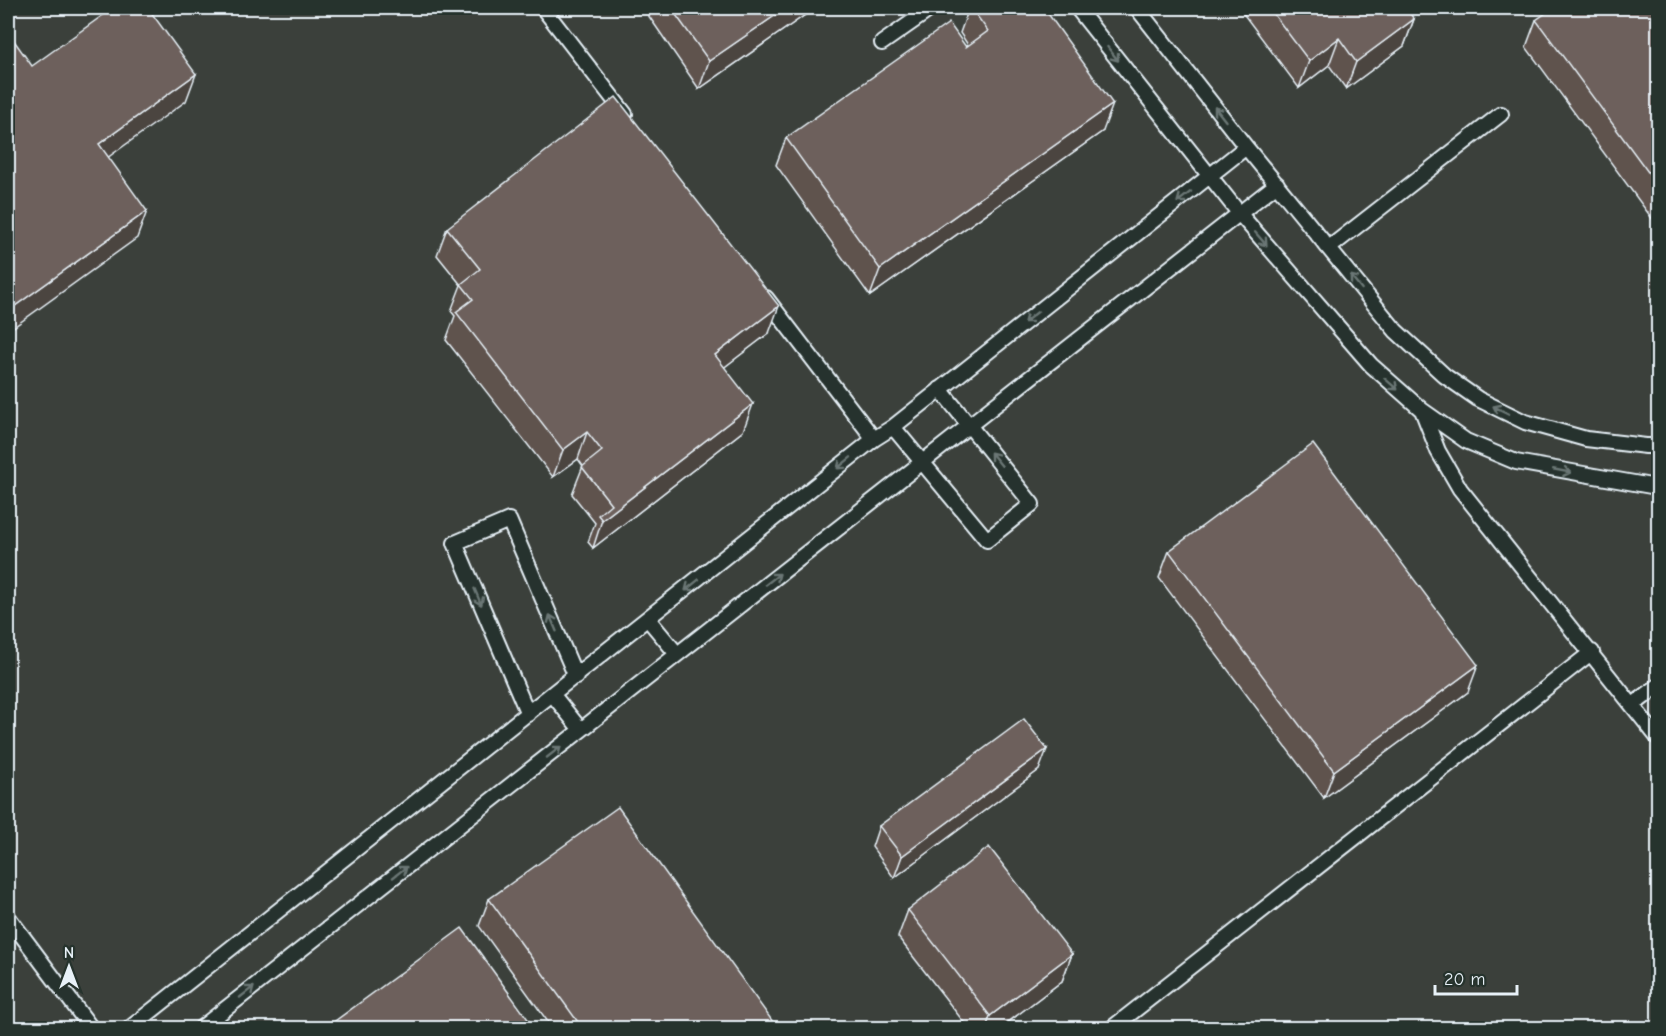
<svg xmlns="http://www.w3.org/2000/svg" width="1666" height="1036" font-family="'Comic Neue',sans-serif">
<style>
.built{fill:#3b413b}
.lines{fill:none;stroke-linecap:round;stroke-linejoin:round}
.service-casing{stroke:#e8f1f8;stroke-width:18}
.service{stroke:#26332d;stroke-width:14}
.wall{fill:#5e534e;stroke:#e8f1f8;stroke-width:1.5}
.shaded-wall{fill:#4c4440;stroke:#e8f1f8;stroke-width:1.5}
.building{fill:#6d615b;stroke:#e8f1f8;stroke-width:1.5}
.oneway{stroke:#6a7674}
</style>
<rect width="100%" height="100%" fill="#26332d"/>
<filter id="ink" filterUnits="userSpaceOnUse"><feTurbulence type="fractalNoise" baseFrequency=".0167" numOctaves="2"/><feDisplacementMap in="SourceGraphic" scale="12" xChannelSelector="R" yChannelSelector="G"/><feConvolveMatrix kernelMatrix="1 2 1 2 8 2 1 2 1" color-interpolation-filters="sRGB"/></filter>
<g filter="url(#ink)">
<!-- built -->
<path class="built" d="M8,8H1658V1028H8Z"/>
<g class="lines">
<defs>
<path id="service" d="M543,8L625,114
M1077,8L1239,213L1371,365L1422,410L1466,441L1516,462L1651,486L1658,485
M1137,8L1246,147L1396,331L1445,376L1478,399L1525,422L1586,439L1646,446H1658
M882,43L932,8
M1329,248L1501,114
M766,298L874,439
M1422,410L1438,451L1460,489L1658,738
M893,427L987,540L1032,504L940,389
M648,619L677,654
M553,695L581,730
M1633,705L1658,686
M528,714L455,543L509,520L576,677
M8,917L91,1028
M130,1028L874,439L893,427L1246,147
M201,1028L1277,184
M1112,1028L1592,652"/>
</defs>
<!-- service casing -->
<use href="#service" class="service-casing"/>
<!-- service -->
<use href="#service" class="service"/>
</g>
<!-- wall -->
<path class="wall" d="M647,8H815L699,89L646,12Z
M969,8H1044L1103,131L870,296L776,165L786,138L968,45L960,33Z
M1239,8H1406L1414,19L1404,46L1346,89L1329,65L1299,88Z
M1659,8V228L1526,47L1536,20Z
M447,228L769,333L724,367L743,431L593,548L588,542L595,523L572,494L583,466L578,459L553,477L446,340L455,316L451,311L461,285L437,255Z
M1169,551L1468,692L1324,798L1159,578Z
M1039,770L894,878L872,847L879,826Z
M489,899L778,1029H553L479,926Z
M908,910L1072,954L1062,981L999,1029H969L898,937Z"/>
<!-- shaded-wall -->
<path class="shaded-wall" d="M786,8H815L699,89L709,61Z
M1414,19L1404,46L1346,89L1356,62Z
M1339,38L1329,65L1299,88L1309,61Z
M196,74L186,101L89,171L99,144Z
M1113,104L1103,131L870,296L880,269Z
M147,211L137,238L8,331V311Z
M779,306L769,333L705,382L715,355Z
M753,404L743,431L593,548L602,520Z
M587,432L578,459L553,477L563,450Z
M13,441L8,457V445Z
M1478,665L1468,692L1324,798L1334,771Z
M1047,749L1039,770L894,878L902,856Z
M1072,954L1062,981L999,1029H986L990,1016Z"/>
<!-- building -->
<path class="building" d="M113,8H148L196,74L99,144L147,211L8,311V32L32,66Z
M671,8H786L709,61Z
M971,8H1044L1113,104L880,269L786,138L949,23L966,47L988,31Z
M1269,8H1406L1414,19L1356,62L1339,38L1309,61Z
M1553,8H1659V187L1536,20Z
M616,97L779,306L715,355L753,404L602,520L598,515L611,504L582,467L602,451L587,432L563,450L456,312L473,299L461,284L480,269L447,228Z
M8,433L13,441L8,445Z
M1313,444L1478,665L1334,771L1169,551Z
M1024,719L1047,749L902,856L879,826Z
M618,807L778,1029H583L489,899Z
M989,847L1072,954L990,1016L908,910Z
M462,928L535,1029H324Z
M1495,1021L1501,1029H1484Z"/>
<!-- one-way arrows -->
<defs><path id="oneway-shaft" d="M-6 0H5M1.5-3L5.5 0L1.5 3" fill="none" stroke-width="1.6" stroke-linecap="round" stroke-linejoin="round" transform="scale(1.5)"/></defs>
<g class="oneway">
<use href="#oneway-shaft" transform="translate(1113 54) rotate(52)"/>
<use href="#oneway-shaft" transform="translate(1220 114) rotate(-128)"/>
<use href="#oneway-shaft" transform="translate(1184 197) rotate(142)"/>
<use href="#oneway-shaft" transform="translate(1261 239) rotate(49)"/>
<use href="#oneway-shaft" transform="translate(1356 282) rotate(-129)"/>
<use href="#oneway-shaft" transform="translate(1031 317) rotate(142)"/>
<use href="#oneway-shaft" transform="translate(1391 384) rotate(41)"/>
<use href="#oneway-shaft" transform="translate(1501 410) rotate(-154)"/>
<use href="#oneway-shaft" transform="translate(996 459) rotate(-129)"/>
<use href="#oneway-shaft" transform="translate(844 463) rotate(141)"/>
<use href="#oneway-shaft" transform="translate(1562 471) rotate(11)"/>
<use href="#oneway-shaft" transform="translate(773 579) rotate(-38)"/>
<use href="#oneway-shaft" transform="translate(692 585) rotate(141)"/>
<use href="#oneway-shaft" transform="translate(478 597) rotate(67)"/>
<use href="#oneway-shaft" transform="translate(553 623) rotate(-113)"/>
<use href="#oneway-shaft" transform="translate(554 752) rotate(-38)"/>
<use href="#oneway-shaft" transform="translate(400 872) rotate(-38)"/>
<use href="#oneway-shaft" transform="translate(247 992) rotate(-38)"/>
</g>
</g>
<!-- margin -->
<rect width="1666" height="1036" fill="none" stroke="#26332d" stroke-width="30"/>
<rect x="15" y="15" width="1636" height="1006" fill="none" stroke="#e8f1f8" stroke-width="2" filter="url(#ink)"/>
<!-- north arrow -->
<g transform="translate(69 967)" stroke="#26332d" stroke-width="4.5" paint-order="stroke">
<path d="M0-4.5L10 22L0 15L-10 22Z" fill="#e8f1f8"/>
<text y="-9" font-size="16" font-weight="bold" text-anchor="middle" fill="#e8f1f8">N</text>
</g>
<!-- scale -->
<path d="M1435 985v9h82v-9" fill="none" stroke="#e8f1f8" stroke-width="3"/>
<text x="1444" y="985" font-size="18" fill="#e8f1f8" stroke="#26332d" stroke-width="4.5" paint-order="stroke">20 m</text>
</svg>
